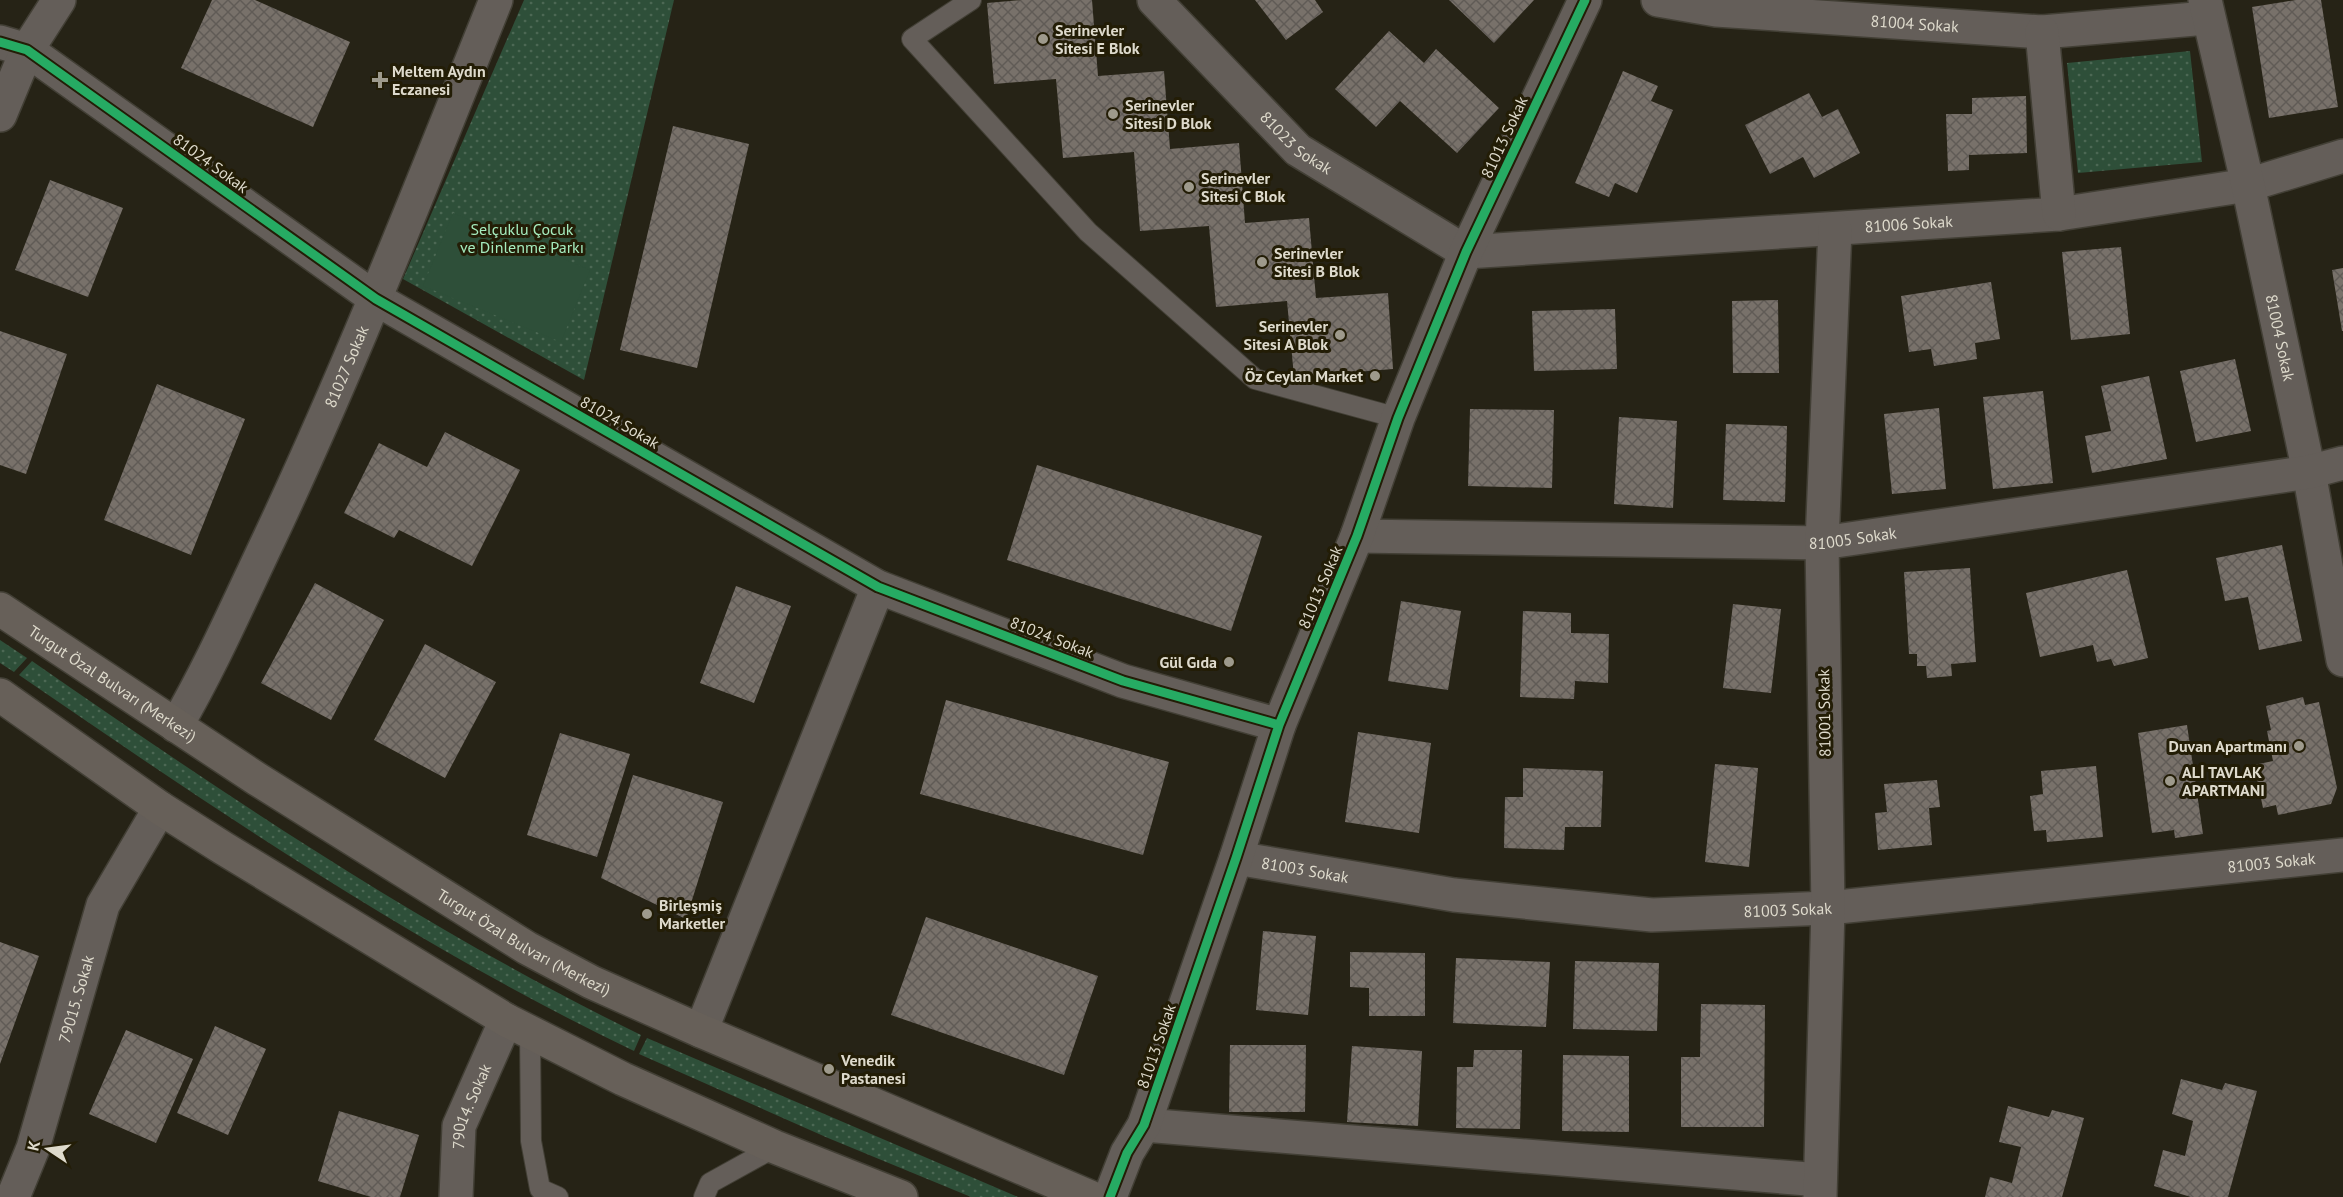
<svg xmlns="http://www.w3.org/2000/svg" width="2343" height="1197" font-family="'PT Sans',sans-serif">
<style>
.grass{fill:url(#grass-dots)}
.garden{fill:#2e4f39}
.building{fill:url(#building-cross-hatch)}
.lines{fill:none;stroke-linecap:round;stroke-linejoin:round}
.service-casing{stroke:#423f35;stroke-width:22}
.minor-casing{stroke:#423f35;stroke-width:36}
.secondary-casing{stroke:#423f35;stroke-width:36}
.service{stroke:#645e59;stroke-width:20}
.minor{stroke:#645e59;stroke-width:33}
.secondary{stroke:#676059;stroke-width:33}
.cycleway-casing{stroke:#231d06;stroke-width:13}
.cycleway{stroke:#26ab63;stroke-width:9}
.poi-dot{fill:#9e9a8c;stroke:#231d06;stroke-width:2}
.labels{text-anchor:middle;dominant-baseline:central;stroke-width:6;stroke-linejoin:round;paint-order:stroke}
.street-label{font-size:16px;fill:#dedacc;stroke:#231d06}
.poi-label{font-size:16px;font-weight:bold;fill:#dedacc;stroke:#231d06;text-anchor:start}
.park-label{font-size:16px;fill:#a5ecbe;stroke:#231d06}
</style>
<defs>
<pattern id="grass-dots" width="8" height="8" patternUnits="userSpaceOnUse" patternTransform="scale(1.5)"><rect width="8" height="8" fill="#2e4f39"/><path d="M2 2h.1M6 6h.1" fill="none" stroke="#4c6854" stroke-width="1.8" stroke-linecap="round"/></pattern>
<pattern id="building-cross-hatch" width="8" height="8" patternUnits="userSpaceOnUse" patternTransform="scale(1.5)"><rect width="8" height="8" fill="#78716a"/><path d="M0 0l8 8M0 8l8-8" fill="none" stroke="#605b56"/></pattern>
</defs>
<rect width="100%" height="100%" fill="#262316"/>
<!-- grass -->
<path class="grass" d="M524,0H674L584,380L403,279Z
M2190,51L2202,162L2078,173L2067,63Z
M0,640L27,658L14,672L0,663Z
M32,661C228,797 427,931 641,1035L634,1051C417,947 217,811 19,675Z
M647,1038L1018,1197H971L828,1138L639,1054Z"/>
<!-- garden -->
<path class="garden" d="M453,213L590,270L561,342L423,286Z"/>
<!-- building -->
<path class="building" d="M212,0H255L350,42L313,127L181,68Z
M1022,0H1092L1098,76L1164,71L1170,149L1239,143L1245,223L1309,218L1316,298L1388,293L1393,369L1294,377L1287,301L1216,307L1209,226L1140,231L1134,152L1063,158L1056,79L994,84L987,3Z
M1255,0H1315L1323,12L1286,40Z
M1449,0H1534L1494,43Z
M2296,0H2321L2338,107L2269,118L2252,7Z
M1389,31L1424,63L1436,49L1499,108L1457,153L1400,101L1376,127L1335,89Z
M1623,71L1658,86L1651,101L1673,110L1637,193L1615,183L1609,197L1575,183Z
M1809,93L1822,117L1838,109L1860,153L1814,178L1803,157L1770,174L1745,125Z
M2026,96L2027,153L1969,155V170L1948,171L1946,114H1972V98Z
M673,126L749,144L697,368L620,350Z
M50,180L123,208L88,297L15,270Z
M2121,247L2130,334L2071,340L2062,252Z
M2343,268V331H2342L2332,270Z
M1991,282L2000,339L1975,343L1977,359L1934,366L1931,349L1909,352L1901,296Z
M1778,300L1779,373H1733L1732,301Z
M1615,309L1617,369L1534,371L1532,311Z
M0,331L67,354L26,474L0,465Z
M2235,359L2251,431L2196,442L2180,371Z
M2149,376L2167,459L2092,473L2085,436L2111,431L2101,386Z
M157,384L245,419L191,555L104,520Z
M2043,391L2053,483L1993,489L1983,397Z
M1939,408L1946,489L1892,494L1884,414Z
M1470,409L1554,410L1552,488L1468,486Z
M1619,417L1677,421L1673,508L1614,504Z
M1726,424L1787,426L1785,502L1723,500Z
M445,432L520,470L472,566L399,530L394,538L344,513L379,443L427,467Z
M1037,465L1262,536L1231,631L1007,560Z
M2282,545L2302,641L2259,650L2248,597L2225,601L2216,558Z
M1970,568L1976,662L1951,664L1952,676L1927,678L1926,666H1917V654H1909L1904,572Z
M2127,570L2148,658L2114,666L2111,659L2097,662L2093,645L2040,657L2026,593Z
M315,583L384,620L331,720L261,683Z
M736,586L791,606L754,703L700,683Z
M1401,601L1461,611L1448,690L1388,681Z
M1733,604L1781,609L1771,693L1723,688Z
M1523,611L1571,613V633L1609,634L1608,683L1575,681L1574,699L1520,697Z
M425,644L496,682L445,778L374,740Z
M2303,697L2305,705L2319,702L2337,788L2331,804L2278,815L2276,805L2263,808L2254,765L2273,761L2267,731L2271,730L2266,706Z
M946,700L1169,762L1143,855L920,794Z
M2187,725L2203,834L2175,838L2174,830L2152,833L2138,733Z
M1358,732L1431,743L1419,833L1345,822Z
M560,733L630,754L597,857L527,835Z
M1715,764L1758,768L1749,867L1705,862Z
M2096,766L2103,837L2047,842L2046,830L2034,831L2030,796L2043,794L2041,771Z
M1523,768L1603,771L1601,827H1565L1564,850L1504,848L1505,797H1523Z
M633,775L723,802L686,919L601,878Z
M1937,780L1940,807L1929,808L1932,845L1878,850L1875,813L1887,812L1884,784Z
M926,917L1098,976L1064,1075L891,1015Z
M1263,931L1316,936L1308,1015L1256,1010Z
M0,942L39,956L0,1064Z
M1350,952L1425,953V1016H1369V988L1350,987Z
M1456,958L1550,962L1546,1027L1453,1023Z
M1575,961L1659,963L1657,1031L1573,1029Z
M1701,1004L1765,1005L1764,1127H1681V1057H1700Z
M215,1026L266,1049L228,1135L177,1113Z
M126,1030L193,1059L156,1143L89,1114Z
M1230,1045H1306L1305,1112H1229Z
M1352,1046L1422,1051L1418,1126L1347,1122Z
M1474,1050H1522L1520,1129L1456,1128L1457,1067H1473Z
M1563,1055L1629,1056V1132L1562,1131Z
M2181,1079L2222,1090L2225,1083L2257,1091L2228,1197H2191L2154,1186L2163,1150L2185,1156L2193,1121L2172,1114Z
M2008,1106L2049,1117L2052,1110L2084,1118L2062,1197H1985L1990,1177L2012,1183L2021,1147L1999,1142Z
M339,1111L419,1135L400,1197H371L318,1181Z"/>
<g class="lines">
<defs>
<path id="service" d="M971,0L912,39L1088,232L1255,379L1398,418
M530,1033L531,1141L540,1189L558,1197
M704,1197L710,1183L775,1147"/>
<g id="minor">
<path id="s1" d="M1154,0L1298,150L1466,252L2059,214L2248,185L2343,156"/>
<path id="s2" d="M1658,0L1716,10L2042,32L2207,18"/>
<path id="s3" d="M2205,0L2248,185L2309,472L2343,660"/>
<path d="M2042,32L2059,214"/>
<path d="M0,42L27,50L376,299L878,587L1123,681L1279,725"/>
<path d="M0,115L27,50L59,0"/>
<path id="s4" d="M1357,536L1822,543L2309,472L2343,463"/>
<path id="s5" d="M176,726C211,666 239,602 269,539C352,363 423,181 496,0"/>
<path id="s6" d="M1236,858L1454,895L1652,915L1828,908L2343,855"/>
<path d="M701,1031L878,587"/>
<path d="M1144,1125L1820,1180"/>
<path id="s7" d="M13,1197L33,1148L103,905L160,808"/>
<path id="s8" d="M456,1197L459,1126L506,1020"/>
<path d="M1110,1197L1127,1153L1144,1125L1236,858L1279,725L1357,536L1398,418L1466,252L1585,0"/>
<path d="M1820,1197L1828,908L1822,543L1835,229"/>
</g>
<g id="secondary">
<path id="s9" d="M0,609L257,779L527,948L591,982L701,1031L1090,1197"/>
<path d="M0,695L160,808L223,848L506,1020L623,1079L775,1147L901,1197"/>
</g>
</defs>
<!-- service casing -->
<use href="#service" class="service-casing"/>
<!-- minor casing -->
<use href="#minor" class="minor-casing"/>
<!-- secondary casing -->
<use href="#secondary" class="secondary-casing"/>
<!-- service -->
<use href="#service" class="service"/>
<!-- minor -->
<use href="#minor" class="minor"/>
<!-- secondary -->
<use href="#secondary" class="secondary"/>
<defs>
<path id="cycleway" d="M0,42L27,50L376,299L878,587L1123,681L1279,725
M1110,1197L1127,1153L1144,1125L1236,858L1279,725L1357,536L1398,418L1466,252L1585,0"/>
</defs>
<!-- cycleway casing -->
<use href="#cycleway" class="cycleway-casing"/>
<!-- cycleway -->
<use href="#cycleway" class="cycleway"/>
</g>
<!-- markers -->
<g class="poi-dot">
<circle cx="1043" cy="39" r="6"/>
<path d="M377 71h6v6h6v6h-6v6h-6v-6h-6v-6h6z"/>
<circle cx="1113" cy="114" r="6"/>
<circle cx="1189" cy="187" r="6"/>
<circle cx="1262" cy="262" r="6"/>
<circle cx="1340" cy="335" r="6"/>
<circle cx="1375" cy="376" r="6"/>
<circle cx="1229" cy="662" r="6"/>
<circle cx="2299" cy="746" r="6"/>
<circle cx="2170" cy="781" r="6"/>
<circle cx="647" cy="914" r="6"/>
<circle cx="829" cy="1069" r="6"/>
</g>
<g class="labels">
<!-- street labels -->
<g class="street-label">
<text stroke="none"><textPath href="#s2" startOffset="258">81004 Sokak</textPath></text>
<text transform="translate(1504 137) rotate(-65)">81013 Sokak</text>
<text stroke="none"><textPath href="#s1" startOffset="202">81023 Sokak</textPath></text>
<text transform="translate(211 163) rotate(36)">81024 Sokak</text>
<text stroke="none"><textPath href="#s1" startOffset="848">81006 Sokak</textPath></text>
<text stroke="none"><textPath href="#s3" startOffset="346">81004 Sokak</textPath></text>
<text stroke="none"><textPath href="#s5" startOffset="398">81027 Sokak</textPath></text>
<text transform="translate(620 422) rotate(30)">81024 Sokak</text>
<text stroke="none"><textPath href="#s4" startOffset="496">81005 Sokak</textPath></text>
<text transform="translate(1320 587) rotate(-67)">81013 Sokak</text>
<text transform="translate(1052 637) rotate(21)">81024 Sokak</text>
<text stroke="none"><textPath href="#s9" startOffset="135">Turgut Özal Bulvarı (Merkezi)</textPath></text>
<text transform="translate(1824 713) rotate(-91)">81001 Sokak</text>
<text stroke="none"><textPath href="#s6" startOffset="1042">81003 Sokak</textPath></text>
<text stroke="none"><textPath href="#s6" startOffset="70">81003 Sokak</textPath></text>
<text stroke="none"><textPath href="#s6" startOffset="556">81003 Sokak</textPath></text>
<text stroke="none"><textPath href="#s9" startOffset="621">Turgut Özal Bulvarı (Merkezi)</textPath></text>
<text stroke="none"><textPath href="#s7" startOffset="208">79015. Sokak</textPath></text>
<text transform="translate(1156 1046) rotate(-71)">81013 Sokak</text>
<text stroke="none"><textPath href="#s8" startOffset="93">79014. Sokak</textPath></text>
</g>
<!-- poi labels -->
<g class="poi-label">
<text x="1055" y="30">Serinevler<tspan x="1055" dy="18">Sitesi E Blok</tspan></text>
<text x="392" y="71">Meltem Aydın<tspan x="392" dy="18">Eczanesi</tspan></text>
<text x="1125" y="105">Serinevler<tspan x="1125" dy="18">Sitesi D Blok</tspan></text>
<text x="1201" y="178">Serinevler<tspan x="1201" dy="18">Sitesi C Blok</tspan></text>
<text x="1274" y="253">Serinevler<tspan x="1274" dy="18">Sitesi B Blok</tspan></text>
<text x="1328" y="326" text-anchor="end">Serinevler<tspan x="1328" dy="18">Sitesi A Blok</tspan></text>
<text x="1363" y="376" text-anchor="end">Öz Ceylan Market</text>
<text x="1217" y="662" text-anchor="end">Gül Gıda</text>
<text x="2287" y="746" text-anchor="end">Duvan Apartmanı</text>
<text x="2182" y="772">ALİ TAVLAK<tspan x="2182" dy="18">APARTMANI</tspan></text>
<text x="659" y="905">Birleşmiş<tspan x="659" dy="18">Marketler</tspan></text>
<text x="841" y="1060">Venedik<tspan x="841" dy="18">Pastanesi</tspan></text>
</g>
<!-- park labels -->
<g class="park-label">
<text x="522" y="229">Selçuklu Çocuk<tspan x="522" dy="18">ve Dinlenme Parkı</tspan></text>
</g>
</g>
<!-- north arrow -->
<g transform="translate(48 1149) rotate(283)" stroke="#231d06" stroke-width="4.5" paint-order="stroke">
<path d="M0-4.5L10 22L0 15L-10 22Z" fill="#dedacc"/>
<text y="-9" font-size="16" font-weight="bold" text-anchor="middle" fill="#dedacc">K</text>
</g>
</svg>
